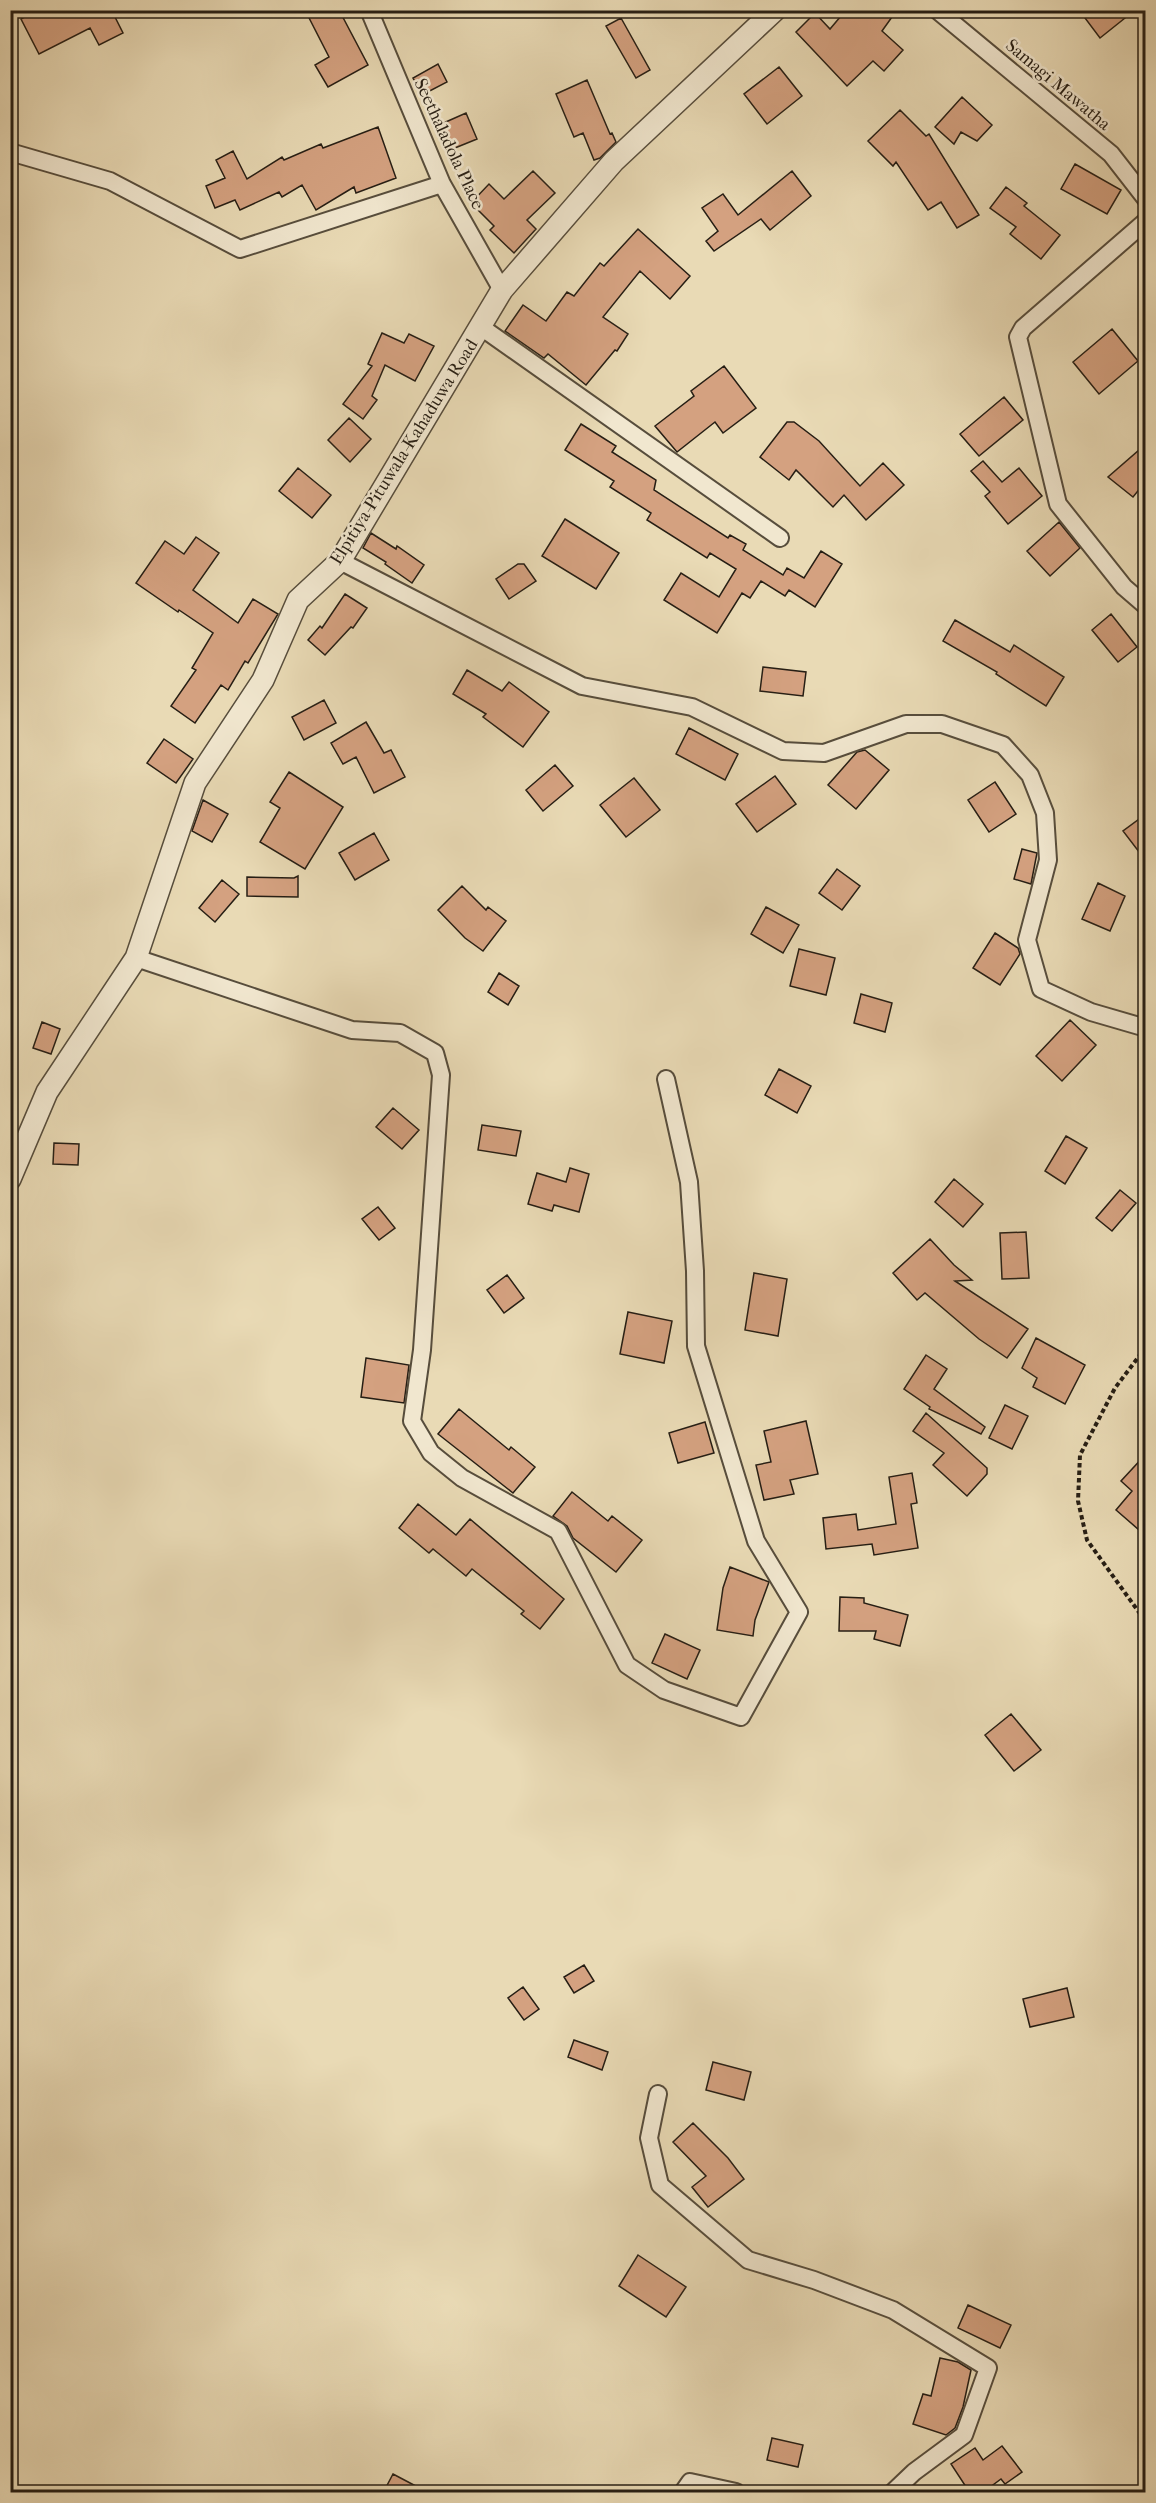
<svg xmlns="http://www.w3.org/2000/svg" width="1156" height="2503" font-family="'IM FELL French Canon',serif">
<style>
.building{fill:#d4a180;stroke:#261e14;stroke-width:1.5}
.lines{fill:none;stroke-linecap:round;stroke-linejoin:round}
.minor-casing{stroke:#574d3c;stroke-width:20}
.tertiary-casing{stroke:#574d3c;stroke-width:24}
.path{stroke:#261e14;stroke-width:4;stroke-dasharray:4.5 3;stroke-linecap:butt}
.minor{stroke:#f1e7cf;stroke-width:16}
.tertiary{stroke:#f1e7cf;stroke-width:21}
.labels{text-anchor:middle;dominant-baseline:central;stroke-width:5;stroke-linejoin:round;paint-order:stroke}
.street-label{font-size:18px;fill:#261e14;stroke:#f1e7cf}
</style>
<rect width="100%" height="100%" fill="#e9dab5"/>
<filter id="stains"><feTurbulence type="fractalNoise" baseFrequency=".00333" numOctaves="4"/><feColorMatrix values="0 0 0 0 .2 0 0 0 0 .09 0 0 0 0 .02 0 0 0 .5 -.17"/></filter>
<radialGradient id="worn" r=".72"><stop offset=".6" stop-color="#630" stop-opacity="0"/><stop offset="1" stop-color="#630" stop-opacity=".3"/></radialGradient>
<!-- building -->
<path class="building" d="M37,10H123L114,15L123,33L99,45L90,28L39,54L21,19Z
M305,10H339L368,65L328,87L315,65L329,57Z
M846,10H897L882,31L903,50L884,71L873,61L847,86L796,32L815,13L830,29Z
M1079,10H1135L1100,38Z
M621,18L650,70L636,78L606,26Z
M438,64L447,82L422,95L413,78Z
M779,67L802,96L767,124L744,94Z
M587,80L610,134L612,133L616,142L600,158L594,160L583,133L574,137L556,94Z
M962,97L992,125L977,141L961,132L954,144L935,127Z
M900,110L926,136L929,134L979,215L957,228L941,202L928,210L896,162L893,166L868,141Z
M466,113L477,139L450,150L439,125Z
M378,127L396,178L356,193L354,187L316,210L302,185L282,197L279,192L240,210L235,200L215,208L206,186L225,178L216,160L233,151L247,179L282,157L284,160L321,144L323,148Z
M1075,164L1121,190L1107,214L1061,189Z
M533,171L555,193L527,220L536,229L514,253L490,230L494,226L471,203L489,184L504,199Z
M792,171L811,196L770,230L761,219L714,251L706,241L718,231L702,208L723,194L738,215Z
M1006,187L1027,203L1024,206L1060,235L1041,259L1010,234L1016,227L990,208Z
M638,229L690,276L670,299L640,271L603,317L628,334L617,351L615,350L586,385L548,354L544,358L505,331L523,305L546,321L567,292L574,296L600,263L604,266Z
M1112,329L1138,361L1099,394L1073,362Z
M382,333L404,343L409,334L434,346L415,381L385,365L372,396L377,400L363,419L343,404L372,366L368,364Z
M724,366L756,408L723,433L715,422L677,452L655,426L694,396L691,391Z
M1004,397L1023,420L979,456L960,434Z
M349,418L371,439L350,462L328,440Z
M787,422H794L819,441L860,486L883,463L904,485L866,520L844,495L833,507L796,470L789,480L760,457Z
M581,424L616,446L612,452L656,480L654,490L728,538L730,535L746,544L743,550L783,575L787,568L804,578L821,551L842,564L815,607L789,590L785,596L761,581L750,598L742,593L717,633L664,600L681,573L719,597L736,569L710,553L707,558L647,520L651,513L610,487L614,481L565,450Z
M1146,444V481L1133,497L1108,477Z
M983,461L1002,482L1019,468L1042,496L1008,524L985,496L990,492L971,471Z
M298,468L331,495L312,518L279,491Z
M565,519L619,553L596,589L542,556Z
M1059,522L1080,548L1050,576L1027,551Z
M371,533L396,549L397,546L424,565L412,583L385,564L386,562L363,548Z
M196,537L219,553L193,590L238,623L253,599L278,614L248,663L245,661L228,690L221,685L195,723L171,706L196,670L192,668L213,633L179,610L178,612L136,583L165,541L184,554Z
M518,564H524L536,581L509,599L496,579Z
M345,594L367,608L353,628L351,627L325,655L308,640L320,626L322,628Z
M1111,614L1137,647L1118,662L1092,630Z
M955,620L1010,652L1014,645L1064,677L1046,706L996,674L997,672L943,641Z
M763,667L806,672L803,696L760,691Z
M467,670L502,691L509,682L549,712L523,747L483,717L486,714L453,694Z
M324,700L336,723L304,740L292,717Z
M366,722L384,753L391,750L405,777L374,793L356,757L343,764L331,743Z
M689,728L738,754L725,780L676,754Z
M164,739L193,759L176,783L147,763Z
M865,750L889,770L856,809L828,785L857,752Z
M555,765L573,786L543,811L526,790Z
M289,772L343,807L305,869L260,842L280,808L270,802Z
M775,776L796,804L757,832L736,804Z
M634,778L660,810L626,837L600,805Z
M995,782L1016,814L989,832L968,800Z
M203,800L228,814L212,842L192,831Z
M1146,814V861L1123,831Z
M374,833L389,860L355,880L339,853Z
M1022,849L1037,853L1031,884L1014,879Z
M837,869L860,886L842,910L819,893Z
M298,876V897L247,896V877L294,878Z
M222,880L239,894L215,922L199,908Z
M1098,883L1125,896L1110,931L1082,919Z
M462,886L486,910L488,907L506,921L483,951L465,938L438,910Z
M766,907L799,925L783,953L751,934Z
M995,933L1018,948L1020,954L1000,985L973,968Z
M799,949L835,958L826,995L790,986Z
M499,973L519,986L508,1005L488,992Z
M861,994L892,1003L885,1032L854,1023Z
M1070,1020L1096,1045L1062,1081L1036,1056Z
M42,1022L60,1029L51,1054L33,1048Z
M779,1069L811,1086L797,1113L765,1095Z
M393,1108L419,1130L402,1149L376,1127Z
M482,1125L521,1131L516,1156L478,1150Z
M1066,1136L1087,1148L1065,1184L1045,1171Z
M54,1143L79,1144L78,1165L53,1164Z
M570,1168L589,1174L579,1212L554,1205L552,1211L528,1204L537,1173L566,1182Z
M954,1179L983,1204L963,1227L935,1202Z
M1120,1190L1136,1203L1112,1231L1096,1218Z
M378,1207L395,1228L379,1240L362,1219Z
M1026,1232L1029,1278L1002,1279L1000,1233Z
M930,1239L954,1265L972,1280L955,1281L1028,1329L1007,1358L979,1339L925,1293L917,1300L893,1273Z
M754,1273L787,1279L778,1336L745,1330Z
M507,1275L524,1298L504,1313L487,1290Z
M628,1312L672,1321L664,1363L620,1354Z
M1036,1338L1085,1365L1065,1404L1033,1387L1037,1378L1022,1368Z
M926,1355L947,1369L934,1389L985,1427L981,1434L929,1409L930,1407L904,1389Z
M366,1358L409,1365L404,1403L361,1397Z
M1005,1405L1028,1416L1012,1449L989,1438Z
M459,1409L509,1450L511,1447L535,1467L513,1493L438,1434Z
M926,1413L987,1468V1474L967,1496L933,1465L944,1453L913,1431Z
M806,1421L818,1474L790,1480L794,1494L764,1500L756,1465L771,1462L764,1431Z
M705,1422L714,1453L678,1463L669,1433Z
M1146,1454V1536L1116,1510L1132,1491L1121,1481Z
M912,1473L917,1503L911,1504L918,1548L874,1555L872,1544L826,1549L823,1518L856,1514L858,1530L896,1524L889,1477Z
M572,1492L608,1521L612,1516L642,1540L616,1572L573,1538L567,1526L553,1516Z
M418,1504L456,1535L470,1519L564,1599L540,1629L521,1614L524,1611L472,1569L466,1576L433,1549L429,1553L399,1528Z
M730,1567L769,1582L755,1620L753,1636L717,1630L723,1588Z
M840,1597L864,1598V1603L908,1615L900,1646L874,1639L876,1631H839Z
M665,1634L700,1650L687,1679L652,1663Z
M1011,1714L1041,1750L1014,1771L985,1735Z
M584,1965L594,1981L574,1993L564,1977Z
M523,1987L539,2009L524,2020L508,1998Z
M1067,1988L1074,2017L1030,2027L1023,1999Z
M574,2040L608,2052L602,2070L568,2057Z
M713,2062L751,2072L744,2100L706,2090Z
M693,2123L728,2158L744,2179L708,2207L692,2187L706,2176L673,2142Z
M638,2255L686,2287L666,2317L619,2286Z
M968,2305L1011,2325L1000,2348L958,2328Z
M940,2358L958,2362L971,2370L963,2407L955,2428L946,2435L913,2424L923,2394L931,2396Z
M772,2438L803,2445L798,2467L767,2460Z
M1002,2446L1022,2472L1005,2484L1001,2479L982,2493H970L951,2464L975,2448L983,2460Z
M393,2474L429,2493H383Z"/>
<g class="lines">
<defs>
<path id="minor" d="M369,10L442,184L502,290
M937,10L1111,154L1146,199
M10,152L110,181L240,249L442,184
M1146,221L1023,328L1018,337L1058,504L1124,587L1146,606
M481,327L780,538
M340,561L582,686L692,707L783,751L824,753L906,724H942L1003,745L1030,775L1045,813L1048,860L1027,940L1041,989L1091,1012L1146,1028
M136,958L352,1030L400,1033L435,1053L441,1075L422,1350L412,1421L431,1453L462,1478L558,1531L627,1665L664,1690L741,1717L799,1612L756,1541L696,1346L695,1271L689,1182L666,1079
M658,2094L649,2138L660,2185L748,2260L814,2280L893,2310L988,2368L964,2435L914,2472L893,2492
M683,2492L690,2482L736,2492"/>
<path id="tertiary" d="M10,1179L47,1092L136,958L195,783L263,680L298,600L340,561L502,290L614,161L775,10"/>
</defs>
<!-- minor casing -->
<use href="#minor" class="minor-casing"/>
<!-- tertiary casing -->
<use href="#tertiary" class="tertiary-casing"/>
<!-- path -->
<path class="path" d="M1146,1347L1115,1388L1080,1455L1078,1501L1087,1540L1146,1622"/>
<!-- minor -->
<use href="#minor" class="minor"/>
<!-- tertiary -->
<use href="#tertiary" class="tertiary"/>
</g>
<g class="labels">
<!-- street labels -->
<g class="street-label">
<text transform="translate(1058 85) rotate(40)">Samagi Mawatha</text>
<text transform="translate(449 144) rotate(65)">Seethaladola Place</text>
<text transform="translate(404 452) rotate(-58)">Elpitiya-Pituwala-Kahaduwa Road</text>
</g>
</g>
<!-- margin -->
<rect width="1156" height="2503" fill="none" stroke="#e9dab5" stroke-width="36"/>
<rect x="12" y="12" width="1132" height="2479" fill="none" stroke="#261e14" stroke-width="3"/>
<rect x="18" y="18" width="1120" height="2467" fill="none" stroke="#261e14" stroke-width="1.5"/>
<rect width="100%" height="100%" filter="url(#stains)"/>
<rect width="100%" height="100%" fill="url(#worn)"/>
</svg>
